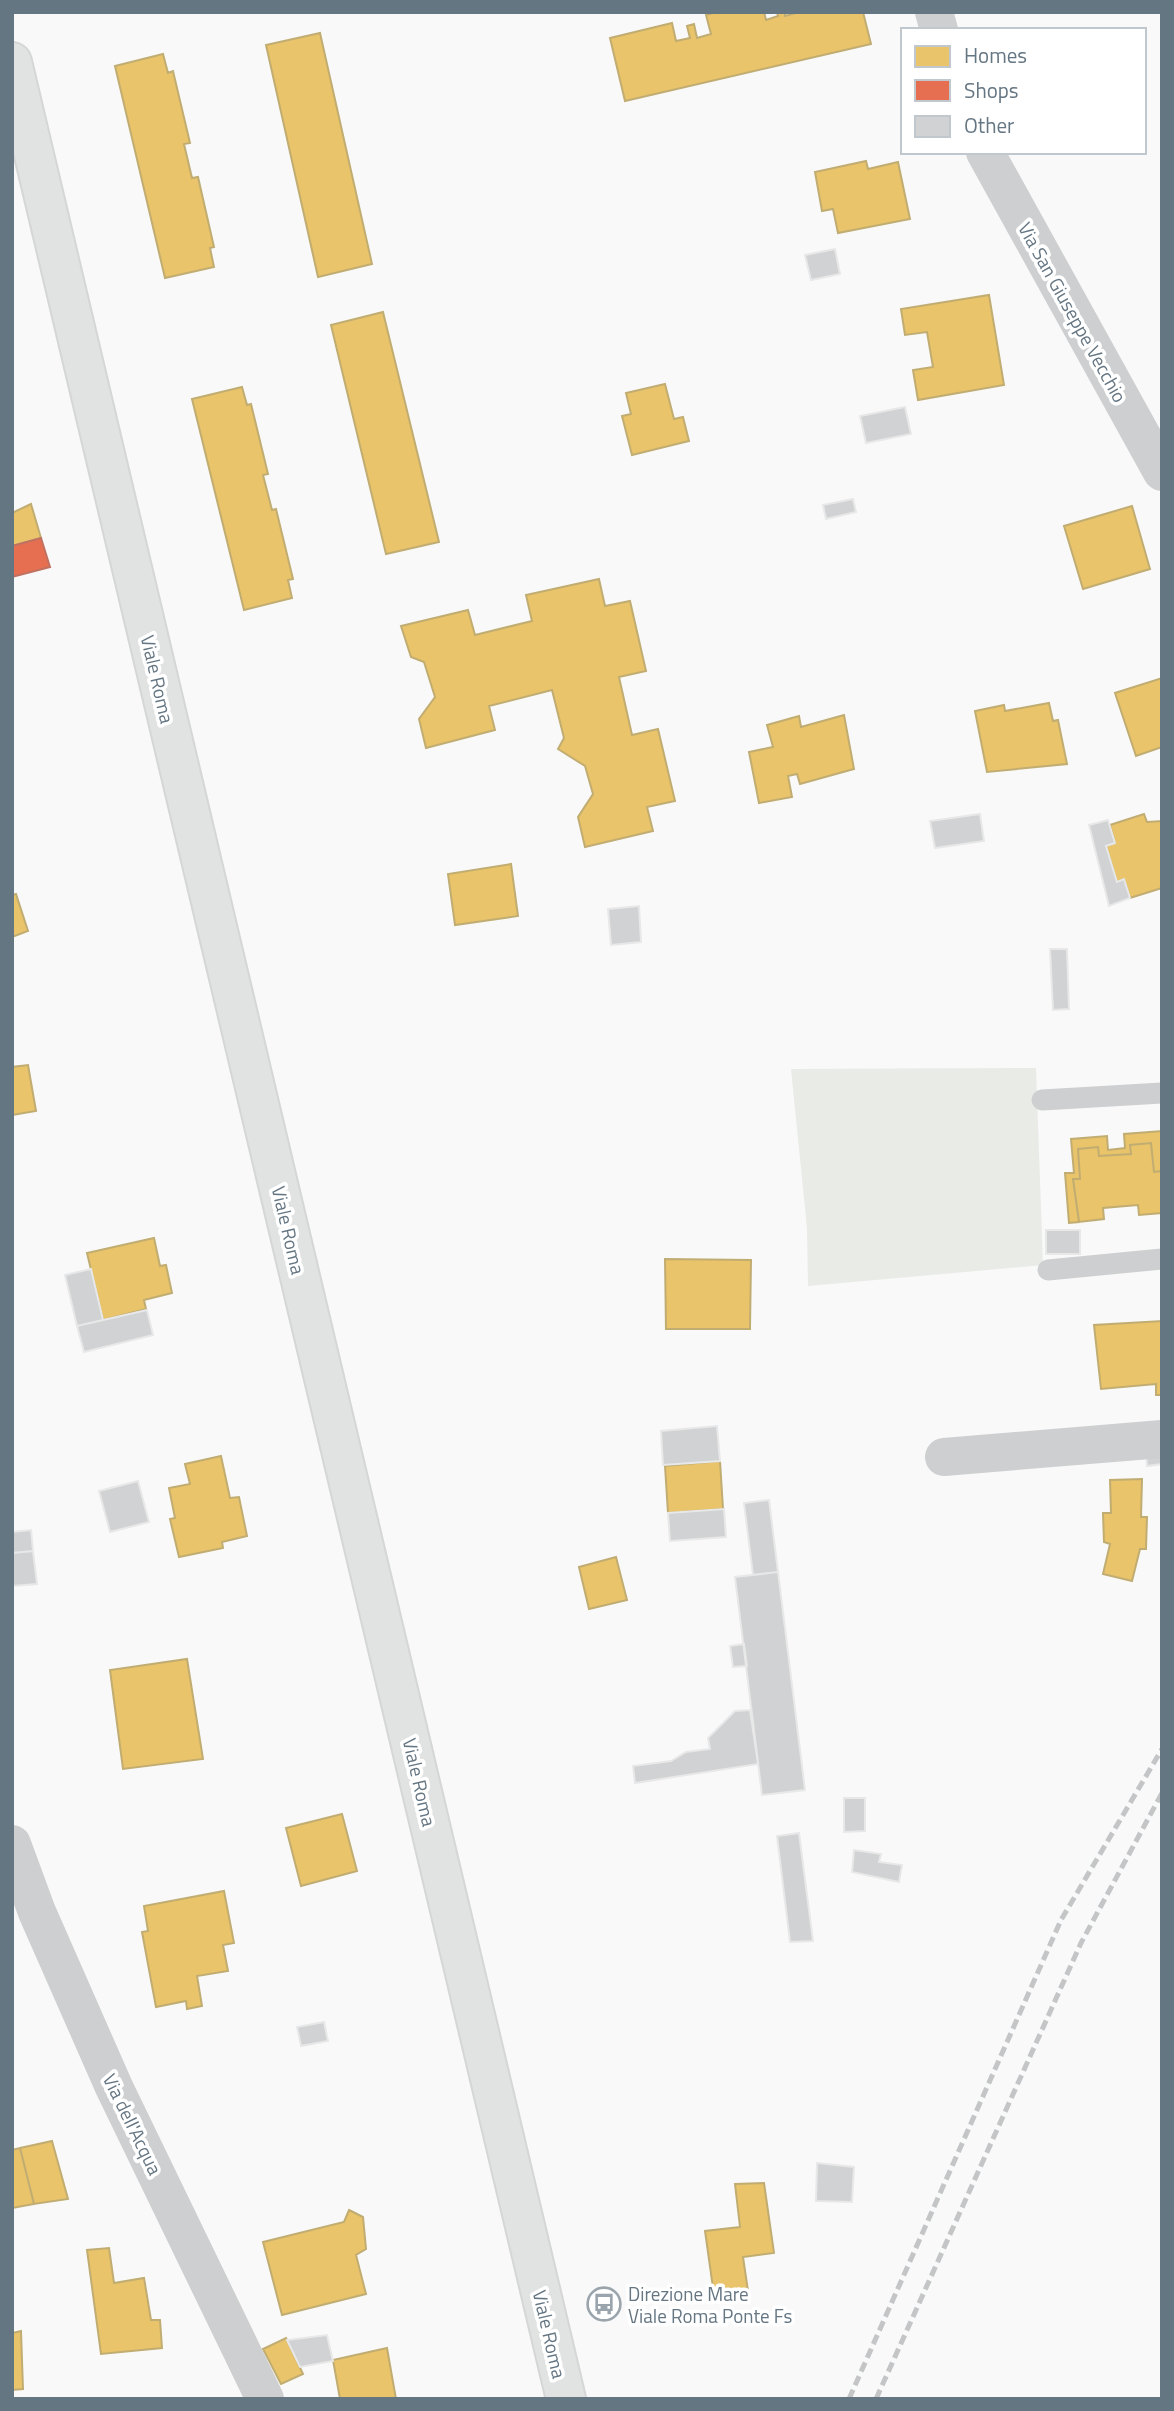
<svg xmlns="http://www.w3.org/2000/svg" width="1174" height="2411" font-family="'Titillium Web',sans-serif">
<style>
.green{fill:#e8ebe6}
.homes{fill:#e9c46a;stroke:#c1ad72;stroke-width:2}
.shops{fill:#e76f51;stroke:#c07160;stroke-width:2}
.building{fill:#d0d2d3;stroke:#e8e8e8;stroke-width:2}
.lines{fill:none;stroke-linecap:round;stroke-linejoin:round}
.secondary-casing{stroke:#d5d6d7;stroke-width:42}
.lane{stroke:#cecfd0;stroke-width:21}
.street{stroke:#cecfd0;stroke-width:38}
.secondary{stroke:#e1e2e2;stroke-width:38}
.rail{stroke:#c3c5c6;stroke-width:5;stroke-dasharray:10 5;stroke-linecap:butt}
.labels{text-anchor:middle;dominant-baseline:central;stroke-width:7;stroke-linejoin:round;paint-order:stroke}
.street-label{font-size:19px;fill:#657683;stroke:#fff}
.poi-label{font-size:19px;fill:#657683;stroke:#fff;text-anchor:start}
</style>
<rect width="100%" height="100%" fill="#f9f9f9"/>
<!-- green -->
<path class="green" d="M1036,1068L1043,1265L808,1286L807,1228L791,1069Z"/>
<!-- homes -->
<path class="homes" d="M716,12H764L766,20L778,16L777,12H785V16L799,12H863L871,44L625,101L610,38L672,23L676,41L690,38L687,26L694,24L697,38L711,34L706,15Z
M320,33L372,264L318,277L266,45Z
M163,54L168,73L173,71L190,143L184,144L192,178L198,177L214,247L210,248L214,267L165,278L115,66Z
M866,161L868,169L898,162L910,219L838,233L833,209L822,211L815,172Z
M989,295L1004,385L918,400L913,370L933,367L927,332L905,335L901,309Z
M383,312L439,542L386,554L331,325Z
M665,384L674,419L683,417L689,441L632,455L622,416L631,414L626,393Z
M242,387L247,405L251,404L268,474L263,475L272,510L276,509L293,579L288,580L292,598L244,610L192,399Z
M31,504L41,538L12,546V513Z
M1132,506L1150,569L1083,589L1064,526Z
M599,579L605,606L630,601L646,671L619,677L632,735L658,729L675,801L647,807L653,831L585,847L578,817L593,794L585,766L558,749L564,738L552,690L489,706L495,730L426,748L419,719L435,697L424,662L411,657L401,626L468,610L475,635L532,621L526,595Z
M1162,678V747L1136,756L1115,693Z
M1049,703L1053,721L1058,720L1067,764L987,772L975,711L1004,705L1005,711Z
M844,715L854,769L800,784L797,774L788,776L792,797L759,803L749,752L773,747L767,725L799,716L801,727Z
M1144,814L1147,822L1162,821V888L1130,898L1124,879L1117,882L1106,846L1115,843L1110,825Z
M511,864L518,916L455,925L448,874Z
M16,894L28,931L12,937V895Z
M28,1065L36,1111L12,1115V1067Z
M1162,1131V1171L1154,1172L1151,1143L1130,1145L1131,1154L1099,1156L1098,1147L1078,1149L1080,1179H1073L1079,1222L1069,1223L1065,1173H1074L1071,1139L1107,1136L1108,1150L1125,1148L1124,1134Z
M1151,1143L1154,1172L1162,1171V1213L1139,1215L1138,1205L1103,1208L1104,1219L1079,1222L1073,1179H1080L1078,1149L1098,1147L1099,1156L1131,1154L1130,1145Z
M154,1238L160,1266L166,1265L172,1293L144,1300L146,1309L103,1320L87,1253Z
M665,1259L751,1260L750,1329H666Z
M1162,1321V1395H1156V1384L1101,1389L1094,1325Z
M221,1456L230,1498L239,1497L247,1536L222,1542L223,1548L179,1557L170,1519L175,1518L169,1488L190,1484L185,1464Z
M720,1461L723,1509L668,1513L665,1466Z
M1142,1479L1141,1517H1147L1146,1549H1140L1132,1581L1103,1574L1110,1544L1104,1542L1103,1513H1111L1110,1480Z
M616,1557L627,1600L589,1609L579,1567Z
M187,1659L203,1759L123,1769L110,1670Z
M342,1814L357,1871L301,1886L286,1828Z
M224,1891L234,1943L223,1945L228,1971L197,1976L202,2006L187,2009L186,2001L156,2007L142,1932L148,1931L144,1906Z
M52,2141L68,2199L34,2204L20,2148Z
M20,2148L34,2204L12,2208V2150Z
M764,2183L774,2253L743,2257L748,2291L714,2295L705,2231L740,2227L735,2184Z
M349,2210L363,2217L366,2249L356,2255L366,2294L282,2315L263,2242L344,2222Z
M109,2248L114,2283L144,2278L151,2320H160L162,2348L101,2354L87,2250Z
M21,2331L23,2389L12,2390V2333Z
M286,2338L303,2374L281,2384L263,2349Z
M387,2348L396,2399H340L333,2360Z"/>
<!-- shops -->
<path class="shops" d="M41,538L50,567L12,577V546Z"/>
<!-- building -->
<path class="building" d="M835,249L840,274L811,280L805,255Z
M905,407L911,434L866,443L860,416Z
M853,499L856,512L826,519L823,505Z
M980,814L984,841L935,848L930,821Z
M1108,820L1115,843L1106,846L1117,882L1124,879L1130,898L1109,906L1089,825Z
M639,906L641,942L611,945L608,909Z
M1050,949H1067L1069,1009L1053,1010Z
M1046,1230H1080V1254H1046Z
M91,1269L103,1320L77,1326L65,1275Z
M147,1310L153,1335L84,1352L77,1326Z
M717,1426L720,1461L663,1465L661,1431Z
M1162,1448V1464L1147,1466L1146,1449Z
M138,1481L149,1522L110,1532L99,1491Z
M769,1500L778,1572L753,1575L744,1503Z
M724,1509L726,1537L670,1541L668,1513Z
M31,1530L33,1551L12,1553V1532Z
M33,1551L37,1584L12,1586V1553Z
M778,1572L805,1790L762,1795L735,1577Z
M744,1644L747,1666L733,1667L730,1646Z
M750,1710L758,1764L635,1783L633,1766L671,1761L686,1752L710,1749L708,1738L735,1711Z
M844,1798H865V1831L844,1832Z
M799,1833L813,1941L790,1942L777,1836Z
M854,1850L881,1854L879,1862L902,1865L899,1882L852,1872Z
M324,2022L328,2041L301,2046L297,2027Z
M817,2163L854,2167L852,2202L816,2201Z
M327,2335L333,2361L300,2367L287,2340Z"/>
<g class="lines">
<defs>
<path id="secondary" d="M12,62L566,2399"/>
</defs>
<!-- secondary casing -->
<use href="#secondary" class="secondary-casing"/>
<!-- lane -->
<path class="lane" d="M1042,1100L1162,1093
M1048,1270L1162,1259"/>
<!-- street -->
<path class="street" d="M934,12L939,30
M985,152L1162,472
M944,1457L1162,1439
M12,1844L37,1912L114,2087L265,2399"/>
<!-- secondary -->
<use href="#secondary" class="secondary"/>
<!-- rail -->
<path class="rail" d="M849,2399L1061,1920L1162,1749
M876,2399L1081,1943L1162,1793"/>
</g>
<!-- icons -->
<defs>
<symbol id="bus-ring" viewBox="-11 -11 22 22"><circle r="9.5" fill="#fff" stroke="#99a4ac" stroke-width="1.5"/><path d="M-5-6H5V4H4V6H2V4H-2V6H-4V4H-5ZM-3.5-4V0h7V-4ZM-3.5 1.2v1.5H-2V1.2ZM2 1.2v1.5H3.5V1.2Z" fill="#99a4ac"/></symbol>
</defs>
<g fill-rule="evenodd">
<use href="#bus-ring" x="585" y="2285" width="38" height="38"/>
</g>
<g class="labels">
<!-- street labels -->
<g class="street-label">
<text transform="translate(1073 312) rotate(61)">Via San Giuseppe Vecchio</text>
<text transform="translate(158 679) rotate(77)">Viale Roma</text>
<text transform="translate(289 1230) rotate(77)">Viale Roma</text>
<text transform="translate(420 1782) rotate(77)">Viale Roma</text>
<text transform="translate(133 2124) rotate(64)">Via dell'Acqua</text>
<text transform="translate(550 2334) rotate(77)">Viale Roma</text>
</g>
<!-- poi labels -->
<g class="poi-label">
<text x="628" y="2293">Direzione Mare<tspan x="628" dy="22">Viale Roma Ponte Fs</tspan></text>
</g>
</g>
<!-- border -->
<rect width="1174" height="2411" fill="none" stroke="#657683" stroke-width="28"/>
<!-- legend -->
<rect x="901" y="28" width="245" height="126" fill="#ffffff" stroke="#c1c8cd" stroke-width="2"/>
<rect x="915" y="46" width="35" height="21" fill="#e9c46a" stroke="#c1c8cd" stroke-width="2"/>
<text x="964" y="63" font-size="21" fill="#657683">Homes</text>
<rect x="915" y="80" width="35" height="21" fill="#e76f51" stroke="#c1c8cd" stroke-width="2"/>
<text x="964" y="98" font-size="21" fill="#657683">Shops</text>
<rect x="915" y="116" width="35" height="21" fill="#d0d2d3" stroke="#c1c8cd" stroke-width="2"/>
<text x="964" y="133" font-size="21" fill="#657683">Other</text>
</svg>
